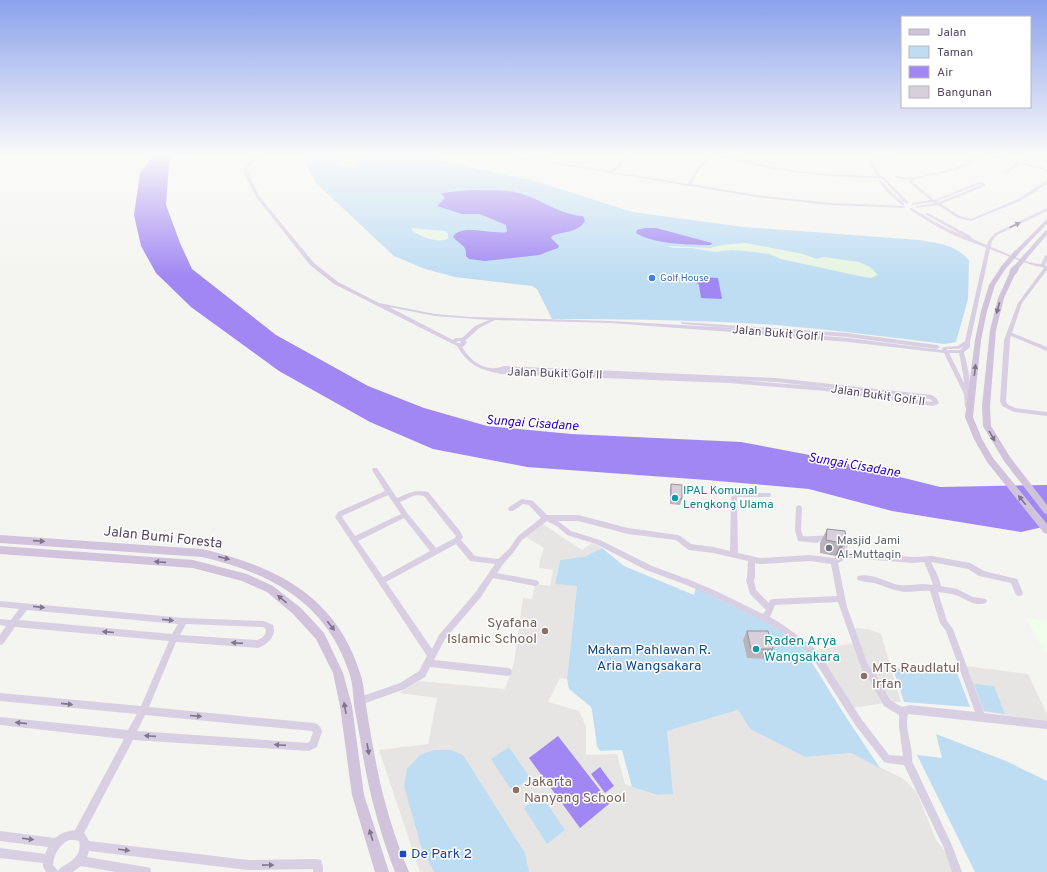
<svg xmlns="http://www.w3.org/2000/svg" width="1047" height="872" font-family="Overpass,sans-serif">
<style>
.commercial{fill:#f0feeb}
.education{fill:#e6e5e3}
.green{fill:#beddf3}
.sand{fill:#e7f5e2}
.water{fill:#a087f3}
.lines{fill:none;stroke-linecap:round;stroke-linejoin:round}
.street{fill:#d8cfe2;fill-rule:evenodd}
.secondary{fill:#d0c3db;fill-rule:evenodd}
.secondary-bridge-far1{stroke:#d0c3db;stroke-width:5}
.secondary-bridge{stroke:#d0c3db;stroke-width:7}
.wall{fill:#b9b3bb}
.shaded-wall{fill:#969299}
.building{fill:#d7d0da;stroke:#969299}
.oneway{fill:#82778e}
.oneway2{fill:#7f728c}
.shop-dot{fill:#3f7fe0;stroke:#fff;stroke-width:1.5}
.culture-dot{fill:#0f9aa8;stroke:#fff;stroke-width:1.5}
.worship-dot{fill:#6b7280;stroke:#fff;stroke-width:1.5}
.education-dot{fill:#8d6e63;stroke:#fff;stroke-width:1.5}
.transit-dot{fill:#1a4fb4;stroke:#fff;stroke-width:1.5}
.labels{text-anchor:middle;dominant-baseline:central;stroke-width:3;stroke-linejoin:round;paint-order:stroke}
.far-shop-label{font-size:10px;fill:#366cbe;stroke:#fff;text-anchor:start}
.street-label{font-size:12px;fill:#544761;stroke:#fff}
.culture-label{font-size:12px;fill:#0d838f;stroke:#fff;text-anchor:start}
.worship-label{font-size:12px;fill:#5b616d;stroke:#fff;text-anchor:start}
.water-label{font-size:13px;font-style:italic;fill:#2c01ba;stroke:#fff}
.near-street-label{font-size:14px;fill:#544761;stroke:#fff}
.near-education-label{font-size:14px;fill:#785e54;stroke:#fff;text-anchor:start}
.near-culture-label{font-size:14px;fill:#0d838f;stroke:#fff;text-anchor:start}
.near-park-label{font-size:14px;fill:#104a8a;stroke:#fff}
.near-transit-label{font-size:14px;fill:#164399;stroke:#fff;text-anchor:start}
</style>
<rect width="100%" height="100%" fill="#f4f4f1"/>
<!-- commercial -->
<path class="commercial" d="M1026,618L1047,621V655L1043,649Z"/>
<!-- education -->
<path class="education" d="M543,524L565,539L582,550L592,543L602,548L586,556L560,560L555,583L577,586L567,679L560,678L548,702L579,711L586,726V755L617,754L625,784L655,795L672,794L667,731L738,710L750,729L805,757L851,753L904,779L917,793L936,840L959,869L955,872H420L379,750L428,744L437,698L399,693L419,681L505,689L514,663L523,598L532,599L535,584L550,586L553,570L539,568L540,560L544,548L526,537Z
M854,628L868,629L881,634L901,702H890L854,708L818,650L859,642Z
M965,666L1028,674L1047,714V722L980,711Z"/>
<!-- green -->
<path class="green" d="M306,155H428L465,166L535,181L632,212L744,227L920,240C941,244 954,244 969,260L968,299L956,342L945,344C889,337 833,330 776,325C702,320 627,319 552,319L537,289L532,286L455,277L425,269L394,256L317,184L307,168L304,158Z
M602,548L624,566L694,595L696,588L770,624L795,642L806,653L842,711L880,768L851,753L805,757L750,729L738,710L667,731L673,794L657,795L632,787L622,750L600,751L597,746L592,710L590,706L569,689L567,679L577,586L555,584L560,560L586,556Z
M893,668L957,673L970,707L904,702Z
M974,684L994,686L1005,714L984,711Z
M936,734L1006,761L1047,781V872H975L917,755L942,758Z
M509,747L530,778L512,791L491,759Z
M434,750H451L463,755L525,853L529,872H434L421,846L404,786L407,769L420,755Z
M541,795L565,830L547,844L524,808Z"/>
<!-- sand -->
<path class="sand" d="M345,155H359L354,161V165L358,166V168L339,167L338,165L342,161L340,159Z
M412,228L445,231L448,234V238C439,245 421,236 412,231Z
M746,243L803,254L817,259L823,257L859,262L870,267L878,275L871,278L859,276L781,259L770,254L746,251L731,250L715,252L692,248H673L668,246L710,248L722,245Z"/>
<!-- water -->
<path class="water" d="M154,155H174L169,164L166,205L180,243L192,269L276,335L368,386L424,408L487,426L571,434L741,442L820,457L940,487L1047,485V526L1021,532L892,511L809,489L707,480L527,467L433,449L370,422L279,371L191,307L156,273L141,246L134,215L140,173Z
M470,190C487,191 503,189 519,193C541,199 560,215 583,216L585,221C578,233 563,231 552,236L551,238L559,246L558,248L539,255L485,261L469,259L466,256C467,245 460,245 453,237C461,223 492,235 507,232L506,225L480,214H462L437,206L445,198L441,193Z
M645,228H656L712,243L711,245C690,245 653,244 636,233L637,230Z
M698,277L718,278L722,299L701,298L699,285L692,278Z
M558,736L610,803L580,828L529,758Z
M600,767L614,786L605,793L591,774Z"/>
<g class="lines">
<!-- street -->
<path class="street" d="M260,155H265L251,163L247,170L259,196L314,263L338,282L379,303L435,314L471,317L610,321L718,327L848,338L942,350V348L944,347L958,346L965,341L986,248C978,244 971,242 963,239C945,232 926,220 910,210V208H912L935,222L967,238L925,214L928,213L969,235L973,239L987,245L988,241L995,233L1047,208V211L997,235L992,241L991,247C1004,252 1027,264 1041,264L1045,256L1047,255V261L1045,265L1047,266V270L1022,303L1012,333L1047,347V351L1011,336L1010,340L1006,401L1007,404L1015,408L1047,412V416L1014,412L1002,406L1000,401L1004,340L1018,303L1044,268C1040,266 1036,267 1032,265C1018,260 1004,255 990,249L970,342V347L964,352L969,374L971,407L968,409L965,407L964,394L944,353L848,342L718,331L610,323L495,320L479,328L465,341L467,342L464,346L462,347C468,357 478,367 491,368C495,369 500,367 504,366L776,378L932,395L937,399L939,403L938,404L933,406L825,391L729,383L501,374C479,369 469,366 457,346L334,284L310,265L256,197L243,170L249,161ZM389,307L435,316L489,320L475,326L462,338H456L453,340ZM458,341H460L461,342L460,343H456ZM964,346L960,350H947V349H959ZM949,353H959L963,374L964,383ZM500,370H504L663,377L501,370ZM738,380L776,382L930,399L933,402L825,387Z
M502,155H512L542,160L548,155H553L545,161L611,171L628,155H632L614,172L688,184L697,168L709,155H713L700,169L691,184L756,195L830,203L904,206L906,207L904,208L830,205L756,197Z
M717,155H724L758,164L798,171L838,175L877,176L869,162L870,161C879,156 891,155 902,155L877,160L873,162L880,176L884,177L909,203L906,204L882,179L879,178C836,177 792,174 750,164C739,162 727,160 717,155Z
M980,155H985L958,170L914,179L912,181L934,200L979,182H981L985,184V186L941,204L960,216L971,219L1018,199L1046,181H1047V184L1020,201L971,221L958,218L938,205L916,208V206H917L935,203L933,202L912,205V203H913L930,200L909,182V180L894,177L896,176L911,178L956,168ZM980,184L981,185L939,202L937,201Z
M986,155H993L1047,169V171L1020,164L1007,173H1005V171L1016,163Z
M1021,155H1028L1047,160V162Z
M879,180H881L891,192L904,203V205H902L889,194L879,182Z
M681,322L847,333L937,345L940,347L937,349L847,337L683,324L681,323Z
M373,468H377L397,498C408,493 417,489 428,492L460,531L463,537L461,540L475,556L498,559L509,549L518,536L541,518L529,505L523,504L513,511H509L508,509L509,507L522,499L533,501L547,515H578L628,528L678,535L680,536L691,544L713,547L730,551L731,498L733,493H770L771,495L770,497H737L738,553L760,558L810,555L834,558L842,555L840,544L838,543L837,541L838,539L840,538L845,539L849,552L914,557L932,556L970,563L984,571L1017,579L1023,593L1022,595L1019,596L1016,595L1011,583L979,576L968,569L931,562L938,576L941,586L957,589L973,597L986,599L987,601L986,603C972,607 966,598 955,595C949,593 943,593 938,592L947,621L953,629L984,713L1047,721V729L908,714C904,729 913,745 912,761L951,843L962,872H952L944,848L904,765L887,763L884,762L856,726L812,657L787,636L771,625L710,595L684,584L646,570L596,544L567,535L558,527L547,521L522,540L513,553L503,564L497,573L535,580L538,581L539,583L538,585L535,586L493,578L481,597L445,639L434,660L508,668L511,669L512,672L511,675L508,676L430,667L425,677L405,689L360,705L357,704L356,701L357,698L400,683L419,671L427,656L335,517L338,512L385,491L372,470ZM388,495L401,514L355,536L342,517V516ZM418,495L424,496L455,535L456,536L455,538L436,548L407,513L400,502L413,496ZM404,518L430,551L383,577L358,541ZM558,521H578L628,534L676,540L687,549L689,550L713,553L748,561L747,578L746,580L750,594L766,610L763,614L716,591L690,580L652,566L600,540L571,531ZM456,544L470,561L495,564L475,593L439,635L432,649L386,582ZM848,558L914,563L924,562L930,576L933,585C930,585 927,584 924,584C914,584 905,587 895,584C884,581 871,573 858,576L857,578L858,580C864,582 869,582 874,583C885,586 894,591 905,592C913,592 922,590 930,591L940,623L946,631L975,712L910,705L902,707L890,700L876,675L868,665L847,607L838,563ZM810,561L831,564L837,596L773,599L770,600L769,603L756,590L754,580L755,578V563L760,564ZM838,602L862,670L870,681L884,706L899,715V726L903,756L889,755L862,720L818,651L793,632L777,621L770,617L775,605Z
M799,505L801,506L802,508L801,530L803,536C813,537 821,534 831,537L832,539L831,541L829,542L820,541L817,543L798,541L795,530L796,508L797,506Z
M0,601L184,618L264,621L273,625C277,636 268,644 258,648L176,642L149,707L314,723C318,724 321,727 322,731L317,747L309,751L133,740L84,833L85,834L89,841L248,860L317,859L321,860L323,867V872H313V869L248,870L89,851L87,857L146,867L150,868L151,872H116L81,866L73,872H46L43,867V863L0,858V848L45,854L48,847L0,841V831L55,838C61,833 67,831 75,830L124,739L0,725V717L128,730L137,714L0,701V693L141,706L169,641L15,627L3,644L0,645V635L6,626L0,625V619L11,620L19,609L0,607ZM27,610L178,624L172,634L19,620ZM186,624L263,627L266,629C266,635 263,638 257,640L180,635ZM145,715L312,731L313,732L310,741L308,743L137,731ZM69,840H75L79,841C82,852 75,860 65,865C62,867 60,868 58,871L53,865C54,854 59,845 69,840Z"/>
<!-- secondary -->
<path class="secondary" d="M1047,219V224L1018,254H1014V252Z
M1047,230V235L1027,258H1023V256L1045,231Z
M1003,266L1006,268L995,285L987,311L981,340L973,417L982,439L993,458L1047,524V534L1044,533L987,462L974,439L965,417L975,340L981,311L989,285L1001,267Z
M1013,270L1016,272L1004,298L996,330L990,406L991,426L1010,457L1047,505V514L1044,513L1004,461L983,426L982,406L990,330L998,298L1010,272Z
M0,535L202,549C277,567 337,596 361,676C364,685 364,695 366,705C369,726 373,747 377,768C384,803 395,839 409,872H395C390,860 386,847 382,835C372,803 365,771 360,738C358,727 356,716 354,705C353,695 353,685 350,675C327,602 271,573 202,557L0,543Z
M0,546L193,560L247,574L273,586L301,608L324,633L343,673L352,706L364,795L389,872H375L352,795L340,706L333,673L316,639L293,614L267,592L242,581L193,568L0,554Z"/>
<!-- secondary-bridge-far1 -->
<path class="secondary-bridge-far1" d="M1003,268L1016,253
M1014,270L1025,257"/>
<!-- secondary-bridge -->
<path class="secondary-bridge" d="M1013,272L1015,269"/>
</g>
<!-- wall -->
<path class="wall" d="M671,484L682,499L680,505L670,504V490Z
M827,529L846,541L839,554L835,556L820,553V543Z
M747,631L773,649L769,659L747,658L743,640Z"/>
<!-- shaded-wall -->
<path class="shaded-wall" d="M846,541L839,554L835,556L841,543Z"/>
<!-- building -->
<path class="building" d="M671,484L682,485V499L671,498Z
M827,529L845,531L846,541L841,543L826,540Z
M747,631H768L773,649H751Z"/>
<!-- one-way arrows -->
<defs><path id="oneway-solid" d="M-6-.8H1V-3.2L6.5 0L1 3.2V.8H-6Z"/></defs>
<g class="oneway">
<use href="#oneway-solid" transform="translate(1015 225) rotate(-26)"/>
<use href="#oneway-solid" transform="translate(39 607) rotate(6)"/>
<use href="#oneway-solid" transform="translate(168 620) rotate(6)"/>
<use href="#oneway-solid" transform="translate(108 632) rotate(-175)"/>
<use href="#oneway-solid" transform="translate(237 643) rotate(-176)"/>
<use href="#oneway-solid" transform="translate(67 704) rotate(6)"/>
<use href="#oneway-solid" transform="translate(196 716) rotate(5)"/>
<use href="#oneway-solid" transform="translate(21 723) rotate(-174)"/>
<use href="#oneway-solid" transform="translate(150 736) rotate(-176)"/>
<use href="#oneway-solid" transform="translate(280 745) rotate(-176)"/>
<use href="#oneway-solid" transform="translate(28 839) rotate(7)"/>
<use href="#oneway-solid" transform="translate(124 850) rotate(7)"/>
<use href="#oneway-solid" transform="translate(268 865) rotate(-1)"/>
</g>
<g class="oneway2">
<use href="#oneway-solid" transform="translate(998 308) rotate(105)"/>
<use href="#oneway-solid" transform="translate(975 370) rotate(-83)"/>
<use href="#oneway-solid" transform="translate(992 436) rotate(60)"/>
<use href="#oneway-solid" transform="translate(1022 500) rotate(-129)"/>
<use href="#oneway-solid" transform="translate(39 541) rotate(4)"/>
<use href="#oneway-solid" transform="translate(224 558) rotate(13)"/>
<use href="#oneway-solid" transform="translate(160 562) rotate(-176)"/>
<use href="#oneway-solid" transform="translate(282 599) rotate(-140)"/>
<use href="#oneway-solid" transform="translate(331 626) rotate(52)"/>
<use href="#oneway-solid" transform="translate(345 708) rotate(-100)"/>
<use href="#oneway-solid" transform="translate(368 749) rotate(80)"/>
<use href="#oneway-solid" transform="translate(371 835) rotate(-107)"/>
</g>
<!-- sky -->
<linearGradient id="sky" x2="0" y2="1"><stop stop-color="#8ba2ec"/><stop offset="0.56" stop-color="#fafaf9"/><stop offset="1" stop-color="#fafaf9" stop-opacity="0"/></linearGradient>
<rect width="1047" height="277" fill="url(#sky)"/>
<!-- markers -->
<circle class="shop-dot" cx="652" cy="278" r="4"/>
<g class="culture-dot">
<circle cx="675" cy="498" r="4"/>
<circle cx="756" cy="649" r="4"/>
</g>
<circle class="worship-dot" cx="829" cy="548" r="4"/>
<g class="education-dot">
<circle cx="545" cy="631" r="4"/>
<circle cx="864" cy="676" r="4"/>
<circle cx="516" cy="790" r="4"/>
</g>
<rect class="transit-dot" x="399" y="850" width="8" height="8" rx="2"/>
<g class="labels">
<!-- far-shop labels -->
<g class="far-shop-label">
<text x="660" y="278">Golf House</text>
</g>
<!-- street labels -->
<g class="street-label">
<text transform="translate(778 334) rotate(5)">Jalan Bukit Golf I</text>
<text transform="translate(555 374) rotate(2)">Jalan Bukit Golf II</text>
<text transform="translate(878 396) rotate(8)">Jalan Bukit Golf II</text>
</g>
<!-- culture labels -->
<g class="culture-label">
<text x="683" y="491">IPAL Komunal<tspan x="683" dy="14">Lengkong Ulama</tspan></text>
</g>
<!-- worship labels -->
<g class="worship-label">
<text x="837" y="541">Masjid Jami<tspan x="837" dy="14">Al-Muttaqin</tspan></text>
</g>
<!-- water labels -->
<g class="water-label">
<text transform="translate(532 424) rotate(4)">Sungai Cisadane</text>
<text transform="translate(854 466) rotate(10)">Sungai Cisadane</text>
</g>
<!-- near-street labels -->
<g class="near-street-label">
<text transform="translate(163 538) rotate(6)">Jalan Bumi Foresta</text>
</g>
<!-- near-education labels -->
<g class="near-education-label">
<text x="537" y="623" text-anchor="end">Syafana<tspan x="537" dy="16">Islamic School</tspan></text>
<text x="872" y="668">MTs Raudlatul<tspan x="872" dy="16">Irfan</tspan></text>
<text x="524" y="782">Jakarta<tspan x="524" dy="16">Nanyang School</tspan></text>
</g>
<!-- near-culture labels -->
<g class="near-culture-label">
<text x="764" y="641">Raden Arya<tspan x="764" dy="16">Wangsakara</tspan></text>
</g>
<!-- near-park labels -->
<g class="near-park-label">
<text x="649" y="650">Makam Pahlawan R.<tspan x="649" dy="16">Aria Wangsakara</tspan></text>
</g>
<!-- near-transit labels -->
<g class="near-transit-label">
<text x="411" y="854">De Park 2</text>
</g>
</g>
<!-- legend -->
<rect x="901" y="16" width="130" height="92" fill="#ffffff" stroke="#bbb5c0"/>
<rect x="909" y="29" width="20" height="6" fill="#d0c3db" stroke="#bbb5c0"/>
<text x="937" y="36" font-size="12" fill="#544761">Jalan</text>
<rect x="909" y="46" width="20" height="12" fill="#beddf3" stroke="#bbb5c0"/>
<text x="937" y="56" font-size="12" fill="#544761">Taman</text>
<rect x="909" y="66" width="20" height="12" fill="#a087f3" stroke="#bbb5c0"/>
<text x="937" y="76" font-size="12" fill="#544761">Air</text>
<rect x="909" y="86" width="20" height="12" fill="#d7d0da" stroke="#bbb5c0"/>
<text x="937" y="96" font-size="12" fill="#544761">Bangunan</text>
</svg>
